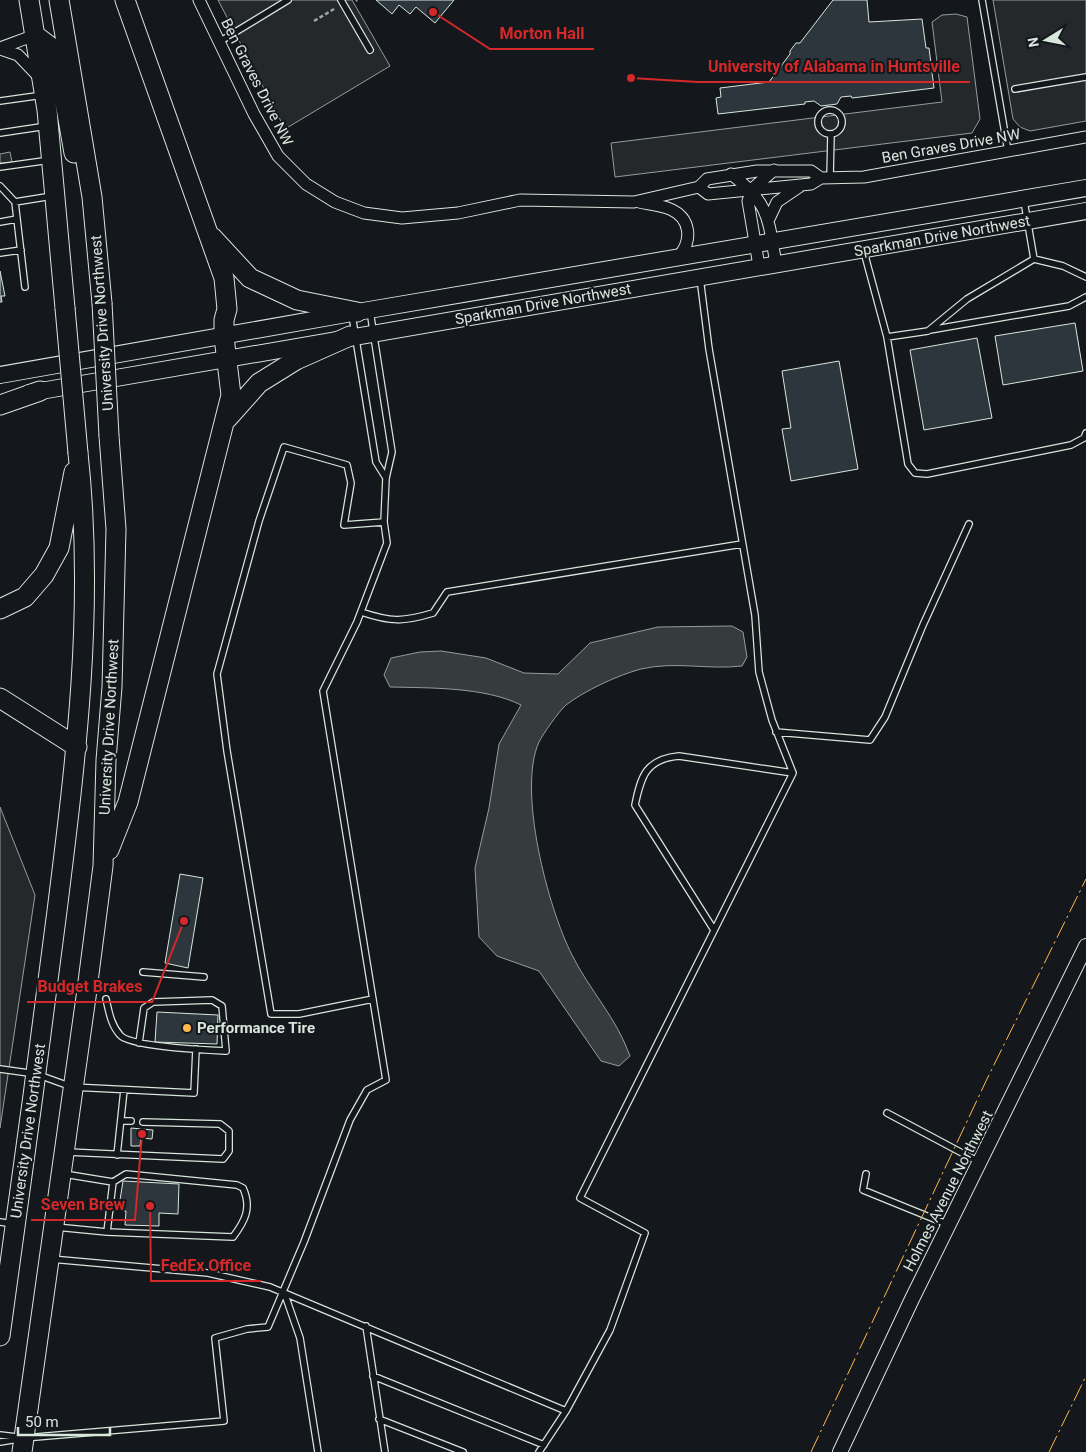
<svg xmlns="http://www.w3.org/2000/svg" width="1086" height="1452" font-family="Roboto,sans-serif">
<style>
.parking{fill:#24282b;stroke:#939e99}
.water{fill:#363b3e;stroke:#939e99}
.building{fill:#2c363c;stroke:#d8e6dc}
.lines{fill:none;stroke-linecap:round;stroke-linejoin:round}
.service-casing{stroke:#d8e6dc;stroke-width:8}
.minor-casing{stroke:#d8e6dc;stroke-width:13}
.tertiary-casing{stroke:#d8e6dc;stroke-width:16}
.secondary-casing{stroke:#d8e6dc;stroke-width:18}
.trunk-casing{stroke:#d8e6dc;stroke-width:21}
.path{stroke:#9da8a2;stroke-width:2.5;stroke-dasharray:4 2.5;stroke-linecap:butt}
.service{stroke:#14181c;stroke-width:5.5}
.minor{stroke:#14181c;stroke-width:11}
.tertiary{stroke:#14181c;stroke-width:14}
.secondary{stroke:#14181c;stroke-width:16}
.trunk{stroke:#14181c;stroke-width:19}
.trunk-bridge-casing{stroke:#d8e6dc;stroke-width:21;stroke-linecap:butt}
.trunk-bridge{stroke:#14181c;stroke-width:19}
.power{stroke:#ffb74d;stroke-width:1;stroke-dasharray:18 4 2.5 4;stroke-linecap:butt}
.poi-dot{fill:#ffb74d;stroke:#14181c;stroke-width:2}
.labels{text-anchor:middle;dominant-baseline:central;stroke-width:4;stroke-linejoin:round;paint-order:stroke}
.street-label{font-size:15px;fill:#d8e6dc;stroke:#14181c}
.poi-label{font-size:15px;font-weight:bold;fill:#d8e6dc;stroke:#14181c;text-anchor:start}
.leader{fill:none;stroke:#d62828;stroke-width:2}
.callout-dot{fill:#d62828;stroke:#14181c;stroke-width:2}
.callout-label{font-size:16px;text-anchor:middle;font-weight:bold;fill:#d62828;stroke:#14181c;stroke-width:4;stroke-linejoin:round;paint-order:stroke}
</style>
<rect width="100%" height="100%" fill="#14181c"/>
<!-- parking -->
<path class="parking" d="M218,0H352L390,66L285,129Z
M993,0H1086V121L1030,131L1020,127L1013,119Z
M956,14L967,17L980,119L972,133L615,177L611,143L942,102L932,22L942,15Z
M10,152L12,162L0,163V154Z
M0,807L35,895L0,1128Z"/>
<!-- water -->
<path class="water" d="M732,626L743,632L747,657L742,666C708,670 675,661 641,669C618,675 584,691 566,705C559,711 543,734 539,742C517,790 548,908 572,955C590,991 616,1017 630,1056L619,1066L601,1061L539,971L497,956L479,937L475,868L489,808L499,744L521,705C485,687 431,688 390,687L384,675L391,658L420,652L441,651L486,658L524,673L558,674L590,643L658,627Z"/>
<!-- building -->
<path class="building" d="M376,0H454L435,23L416,7L410,14L399,5L392,14Z
M833,0H867L869,22L922,19L926,48H929L934,88L852,98L851,96L841,97L837,104L821,106L814,101L805,102V104L718,114L716,98L721,97L720,88L769,82L790,54V51L796,43H800Z
M0,271L5,296H1L2,302H0Z
M1075,323L1083,371L1003,385L995,336Z
M977,338L992,418L924,430L910,350Z
M839,361L858,469L791,481L782,429L791,428L782,371Z
M180,874L203,878L188,968L165,963Z
M157,1012L218,1015L217,1044L155,1042Z
M131,1128L153,1130L152,1139L141,1138L140,1146H131Z
M123,1181L179,1184L178,1214L159,1213V1226L125,1225L126,1211H121L120,1200Z"/>
<g class="lines">
<defs>
<path id="service" d="M341,0L370,50
M982,0L1008,151
M219,42L288,0
M1015,89L1086,77
M0,101L43,95
M818 122a12 12 0 1 1 24 0a12 12 0 1 1-24 0Z
M0,133L47,126
M0,167L50,160
M830,178L831,134
M0,186L15,202L25,287
M1024,201L1034,259L1063,266L1086,277
M15,202L52,196
M0,222L17,219
M864,252L887,337L908,464L915,473L927,474L1071,445L1084,438L1086,433
M0,253L21,250
M352,315L376,462L386,478
M930,330L1069,306L1086,297
M887,337L928,331L967,299L1034,259
M361,612C391,622 403,622 433,613L447,592L742,544
M776,732L870,740L885,717L923,625L969,524
M714,930L635,805C641,776 646,759 679,756L793,773
M143,972L204,977
M106,999C109,1012 111,1025 120,1035C130,1047 207,1050 226,1051L222,1006L212,1000L153,1002L144,1008L139,1043
M373,999L299,1014H271L227,751L217,674L259,521L284,447L347,465L351,483L344,525L384,522
M0,1069L36,1074L72,1087L194,1093L196,1049
M887,1113L979,1162
M121,1121H131
M67,1152L223,1159L229,1151V1131L220,1124L143,1122
M117,1155L124,1090
M866,1174L863,1190L949,1225
M0,1222L13,1224
M56,1227L107,1232L233,1237C245,1221 252,1208 243,1188L237,1185L126,1174L113,1182L64,1174
M107,1232L113,1182
M51,1259L208,1273L270,1287L566,1411
M284,1292L300,1338L318,1452
M366,1326L385,1452
M373,1376L544,1445
M379,1419L463,1452
M0,1435L17,1437
M0,1442L24,1438L224,1421L215,1338L247,1329L268,1327L304,1242L350,1120L367,1090L386,1080L323,691L357,622L387,543L384,522L386,478L392,452L370,311
M539,1452L566,1411L610,1330L645,1233L580,1198L793,773L772,720L759,672L755,615L709,349L700,278"/>
<path id="minor" d="M199,0L254,114L278,156L306,184L335,202L364,213L402,218L458,213L520,200L634,202L699,187L707,179L757,171H811L821,178
M0,48L35,35
M0,49L18,55L40,78
M731,174C770,203 768,219 776,264
M699,187L708,194L811,184L821,178L864,177L1086,137
M639,202C649,204 660,205 670,209C691,218 693,241 678,257
M768,221L777,202L799,187
M759,266L748,201L752,189L774,170"/>
<path id="tertiary" d="M840,1452L912,1299L1086,946"/>
<path id="secondary" d="M0,375L369,310L1086,188
M29,393L1086,211"/>
<path id="trunk" d="M29,0L47,110L65,308
M59,0L92,197L102,303
M35,35L56,51L74,153
M212,237L250,278L297,300L357,312
M0,405L40,391
M227,419L259,383L296,360L350,336
M0,609L25,597L44,575L59,548L74,472
M0,698L77,747
M109,850L128,802L231,395L224,337V320L227,309L224,278L125,0
M0,1336C20,1194 39,1053 57,911C76,759 95,607 78,453
M22,1452L86,997L103,866L106,760L112,687L116,529L109,436"/>
</defs>
<!-- service casing -->
<use href="#service" class="service-casing"/>
<!-- minor casing -->
<use href="#minor" class="minor-casing"/>
<!-- tertiary casing -->
<use href="#tertiary" class="tertiary-casing"/>
<!-- secondary casing -->
<use href="#secondary" class="secondary-casing"/>
<!-- trunk casing -->
<use href="#trunk" class="trunk-casing"/>
<!-- path -->
<path class="path" d="M356,1L357,0
M314,21L334,9"/>
<!-- service -->
<use href="#service" class="service"/>
<!-- minor -->
<use href="#minor" class="minor"/>
<!-- tertiary -->
<use href="#tertiary" class="tertiary"/>
<!-- secondary -->
<use href="#secondary" class="secondary"/>
<!-- trunk -->
<use href="#trunk" class="trunk"/>
<defs>
<path id="trunk-bridge" d="M102,303L109,436
M65,308L78,453"/>
</defs>
<!-- trunk-bridge casing -->
<use href="#trunk-bridge" class="trunk-bridge-casing"/>
<!-- trunk-bridge -->
<use href="#trunk-bridge" class="trunk-bridge"/>
<!-- power -->
<path class="power" d="M811,1452L987,1079L1086,879
M1049,1452L1086,1376"/>
</g>
<!-- markers -->
<circle class="poi-dot" cx="187" cy="1028" r="5"/>
<g class="labels">
<!-- street labels -->
<g class="street-label">
<text transform="translate(257 82) rotate(63)">Ben Graves Drive NW</text>
<text transform="translate(951 146) rotate(-10)">Ben Graves Drive NW</text>
<text transform="translate(942 236) rotate(-10)">Sparkman Drive Northwest</text>
<text transform="translate(543 304) rotate(-10)">Sparkman Drive Northwest</text>
<text transform="translate(102 323) rotate(-94)">University Drive Northwest</text>
<text transform="translate(109 727) rotate(-87)">University Drive Northwest</text>
<text transform="translate(28 1131) rotate(-82)">University Drive Northwest</text>
<text transform="translate(948 1191) rotate(-63)">Holmes Avenue Northwest</text>
</g>
<!-- poi labels -->
<g class="poi-label">
<text x="197" y="1028">Performance Tire</text>
</g>
</g>
<!-- callouts -->
<path class="leader" d="M433 12L490 49H594M631 78L698 82H970M184 921L152 1002H27M142 1134L135 1220H31M150 1206L151 1281H261"/>
<g class="callout-dot">
<circle cx="433" cy="12" r="5"/>
<circle cx="631" cy="78" r="5"/>
<circle cx="184" cy="921" r="5"/>
<circle cx="142" cy="1134" r="5"/>
<circle cx="150" cy="1206" r="5"/>
</g>
<g class="callout-label">
<text x="542" y="39">Morton Hall</text>
<text x="834" y="72">University of Alabama in Huntsville</text>
<text x="90" y="992">Budget Brakes</text>
<text x="83" y="1210">Seven Brew</text>
<text x="206" y="1271">FedEx Office</text>
</g>
<!-- north arrow -->
<g transform="translate(1046 40) rotate(260)" stroke="#14181c" stroke-width="4" paint-order="stroke">
<path d="M0-4L9 19L0 12L-9 19Z" fill="#d8e6dc"/>
<text y="-8" font-size="14" font-weight="bold" text-anchor="middle" fill="#d8e6dc">N</text>
</g>
<!-- scale -->
<path d="M18 1427v8h92v-8" fill="none" stroke="#d8e6dc" stroke-width="2.5"/>
<text x="25" y="1427" font-size="15" fill="#d8e6dc" stroke="#14181c" stroke-width="4" paint-order="stroke">50 m</text>
</svg>
